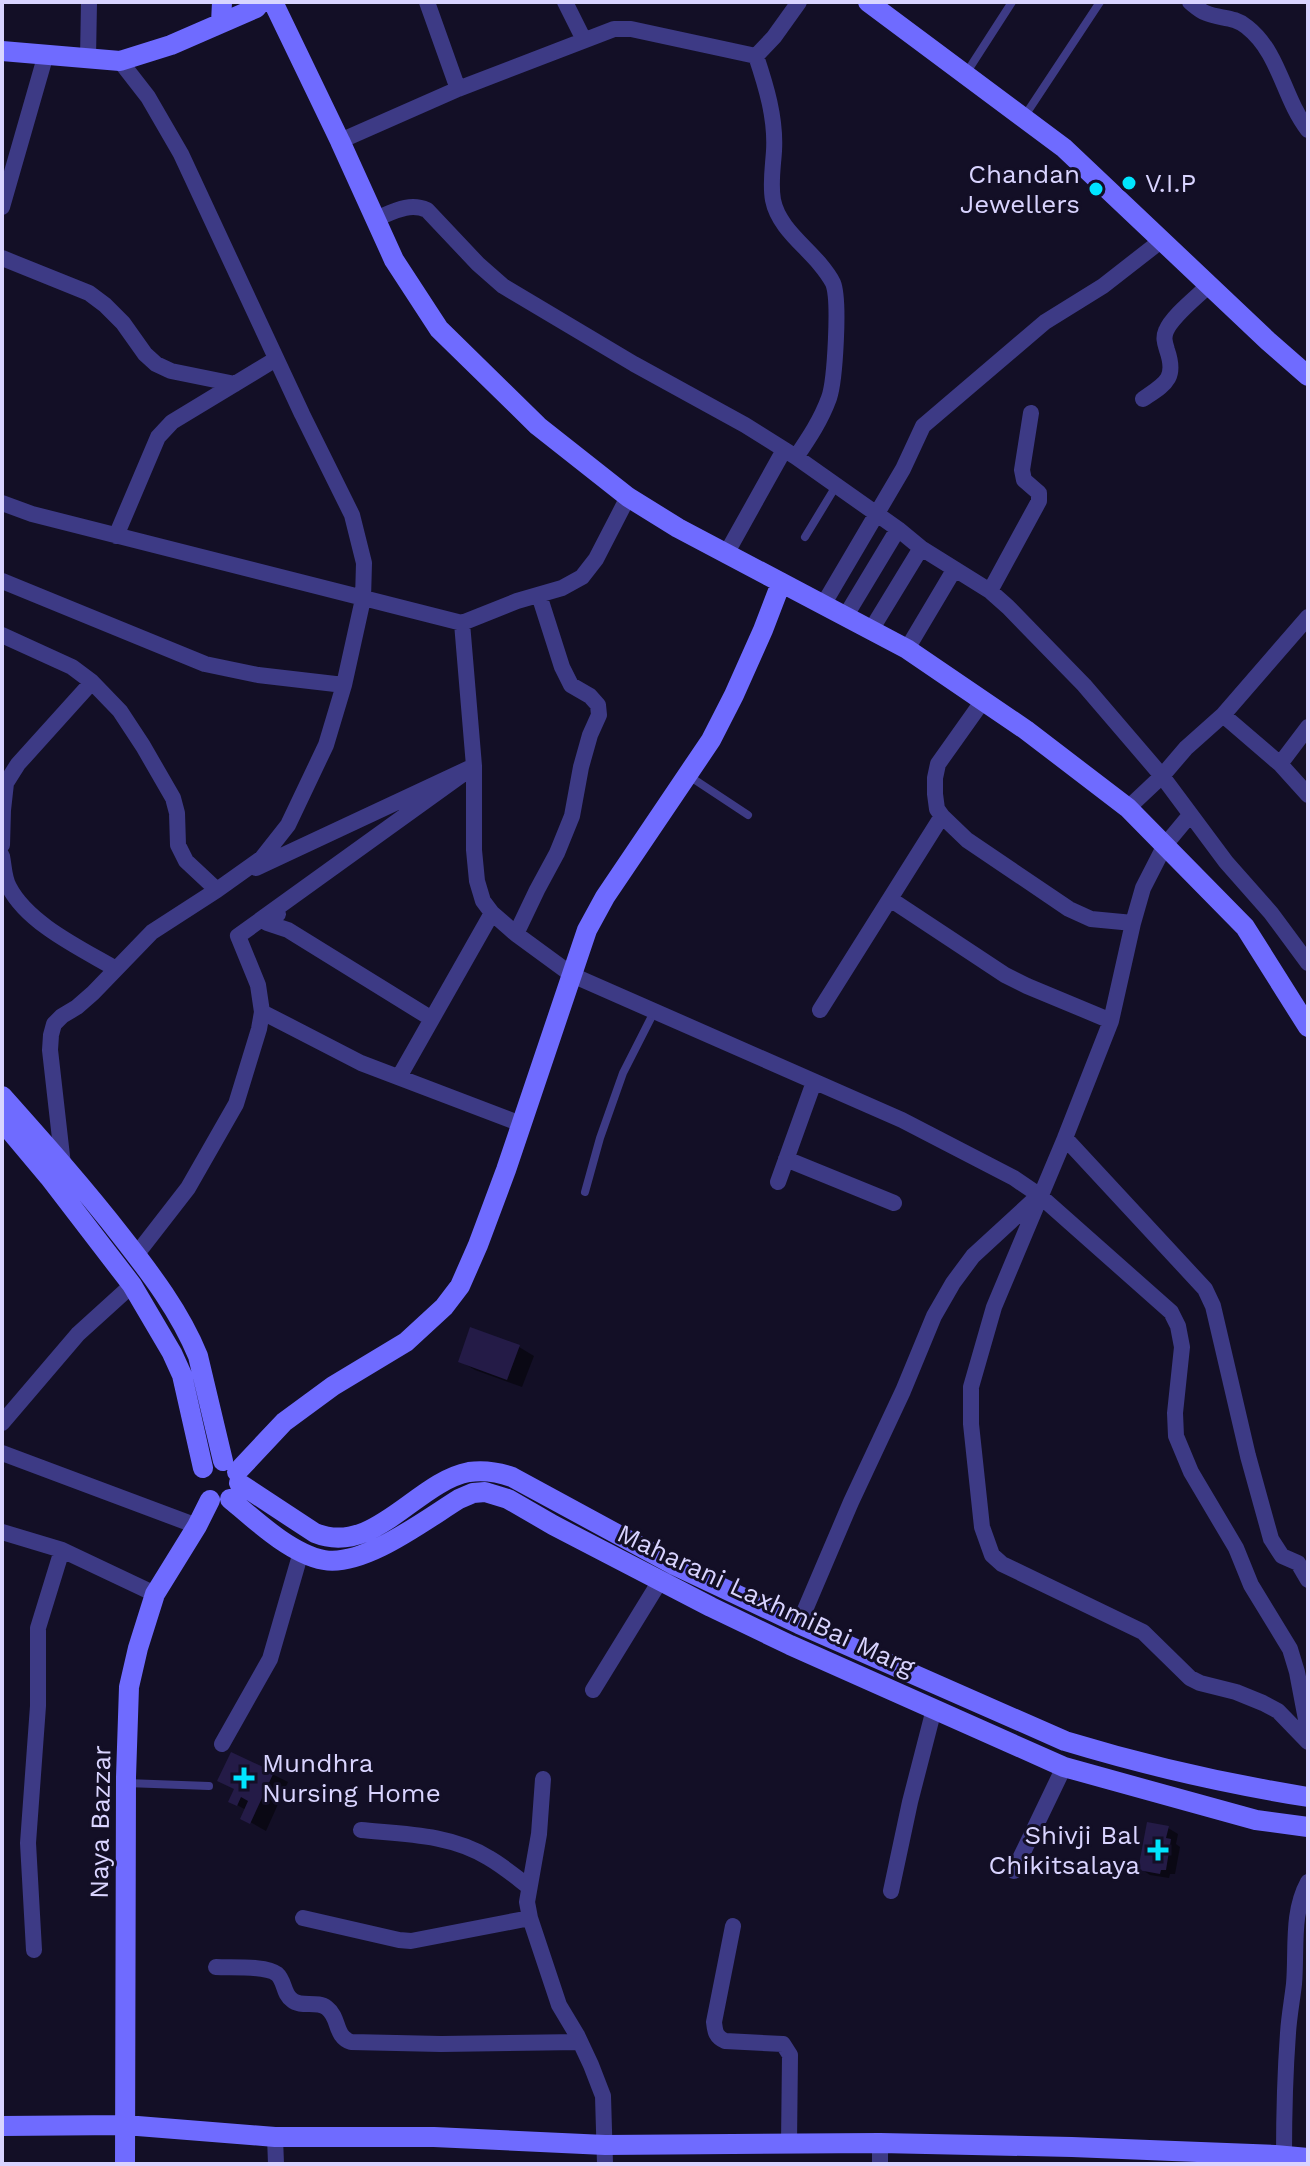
<svg xmlns="http://www.w3.org/2000/svg" width="1310" height="2166" font-family="'Work Sans',sans-serif">
<style>
.shadow{fill:#0007}
.building{fill:#241b47}
.lines{fill:none;stroke-linecap:round;stroke-linejoin:round}
.lane{stroke:#3d3a85;stroke-width:8}
.street{stroke:#3d3a85;stroke-width:16}
.secondary{stroke:#6f6bff;stroke-width:20}
.poi-dot{fill:#00e5ff;stroke:#130f26;stroke-width:3}
.labels{text-anchor:middle;dominant-baseline:central;stroke-width:6;stroke-linejoin:round;paint-order:stroke}
.poi-label{font-size:26px;fill:#d9d4ff;stroke:#130f26;text-anchor:end}
.street-label{font-size:26px;fill:#d9d4ff;stroke:#130f26}
</style>
<rect width="100%" height="100%" fill="#130f26"/>
<!-- shadow -->
<path class="shadow" d="M519,1347L534,1356L522,1387L475,1370L460,1361Z
M232,1754L288,1782L266,1831L243,1818L246,1810L230,1801L236,1790Z
M1168,1828L1178,1834L1176,1844L1180,1847L1175,1874H1170L1169,1878L1150,1875L1141,1869Z"/>
<!-- building -->
<path class="building" d="M470,1327L520,1345L507,1380L458,1362Z
M231,1752L274,1772L250,1824L240,1819L248,1801L241,1797L237,1806L228,1802L234,1789L217,1781Z
M1147,1822L1169,1826L1166,1838L1171,1839L1166,1870H1161L1160,1874L1138,1870Z"/>
<g class="lines">
<!-- lane -->
<path class="lane" d="M965,75L1012,2
M1024,117L1100,2
M805,537L836,486
M689,776L748,815
M585,1192L600,1138L623,1073L654,1012
M126,1783L209,1786"/>
<!-- street -->
<path class="street" d="M427,2L458,89
M565,2L584,40
M1190,2C1195,6 1200,11 1206,13C1220,19 1234,16 1247,27C1280,53 1283,98 1308,130
M756,56C766,86 776,118 774,151C773,167 770,184 773,200C778,226 803,244 819,263C824,269 830,277 833,283C840,300 835,381 829,398C821,420 809,438 796,457
M88,58L89,2
M340,141L458,89L614,29H631L756,56L774,37L799,2
M2,207L46,54
M375,219C393,212 409,202 427,210L478,264L503,286L634,364L745,425L796,457L898,529L921,548L990,591L1008,607L1084,685L1162,776L1226,862L1271,913L1308,963
M2,258L89,293L105,305L123,323L145,354L156,364L171,371L235,384
M1143,399C1165,384 1177,379 1167,350C1165,343 1163,338 1166,331C1172,316 1197,297 1209,285
M2,503L32,514L462,623L517,601L562,588L582,577L596,559L628,497
M116,536L158,437L172,422L276,359
M726,554L784,450
M2,581L205,664L258,675L344,685
M990,591L1039,501V493L1024,480L1022,470L1031,413
M823,605L903,469L923,426L1045,322L1103,286L1162,240
M845,617L898,529
M462,623L474,766V850L477,881L483,901L492,913L516,934L572,975L902,1120L1014,1178L1039,1195L1171,1312L1178,1326L1182,1347L1175,1413L1176,1436L1191,1472L1236,1548L1251,1585L1290,1649L1297,1672L1308,1730
M871,630L921,548
M2,635L72,667L92,682L120,711L143,746L173,798L177,813L178,845L186,861L217,890
M907,649L954,570
M982,702L938,764L935,778V794L937,809L942,816L967,840L1069,909L1091,919L1133,923
M1223,715L1280,764L1308,795
M1280,764L1308,727
M1128,808L1162,776L1186,748L1223,715L1308,617
M1190,815L1165,845L1143,888L1133,923L1111,1021L1065,1138L994,1307L971,1387V1424L982,1527L992,1555L1002,1564L1143,1632L1190,1678L1200,1683L1236,1692L1263,1703L1278,1711L1308,1742
M2,845L3,810L6,783L18,764L92,682
M2,856C4,866 4,878 9,887C28,924 82,949 116,969
M890,899L1005,975L1027,986L1111,1021
M278,914L267,923L288,930L432,1019
M516,934L537,890L557,853L572,816L581,767L590,735L599,715L598,705L590,696L571,685L562,667L539,595
M820,1010L942,816
M262,1012L361,1063L521,1124
M399,1077L492,913
M1065,1138L1205,1289L1213,1306L1248,1456L1271,1539L1282,1556L1298,1563L1308,1580
M786,1159L894,1203
M63,1165L50,1050L51,1035L54,1024L62,1016L77,1007L93,993L152,932L217,890L262,858L288,825L326,745L344,685L363,599L364,563L352,515L302,414L181,154L148,97L120,61
M778,1182L814,1082
M136,1255L188,1188L236,1104L259,1029L262,1012L258,985L238,936L474,766L256,868
M2,1423L78,1334L132,1285
M2,1453L197,1526
M2,1532L62,1550L155,1594
M799,1624L851,1502L903,1391L934,1316L953,1283L973,1256L1035,1199
M593,1690L660,1581
M222,1744L270,1659L301,1552
M543,1779L539,1834L527,1902L530,1918L559,2005L577,2035L591,2065L603,2096L605,2164
M361,1830C403,1834 451,1834 489,1858C503,1866 516,1877 529,1887
M1014,1871L1064,1767
M891,1891L910,1802L934,1709
M303,1918L399,1940L411,1941L530,1918
M733,1926L714,2022C715,2032 716,2037 725,2041L783,2044L790,2055L789,2143
M34,1950L28,1843L38,1706V1628L62,1550
M216,1967C230,1968 266,1965 277,1974C285,1981 283,1994 292,2000C301,2008 317,2000 327,2008C340,2018 334,2036 351,2042L441,2044L580,2042
M275,2137L276,2164
M1284,2156C1284,2115 1285,2074 1288,2033C1289,2017 1292,2001 1294,1984C1297,1950 1291,1913 1308,1882
M880,2164V2143"/>
<!-- secondary -->
<path class="secondary" d="M273,2L340,141L394,260L439,329L538,426L628,497L678,528L907,649L1026,730L1128,808L1245,927L1308,1027
M868,2L1064,148L1268,341L1308,376
M221,23L222,2
M2,51L120,61L171,45L256,8L261,2
M2,1096C43,1142 84,1188 122,1237C151,1274 180,1312 198,1356L223,1461
M2,1121L49,1177L132,1285L172,1353L182,1375L203,1468
M237,1472L284,1422L333,1386L406,1342L444,1307L460,1286L478,1245L506,1170L587,930L605,897L711,740L734,695L763,630L781,583
M239,1483L315,1533C374,1557 416,1482 469,1472C484,1470 498,1472 512,1477L674,1565L799,1624L1065,1741C1144,1765 1227,1784 1308,1797
M230,1499C255,1520 291,1554 324,1560C364,1567 425,1520 459,1499L473,1493L485,1492L508,1499L553,1525L711,1607L790,1645L1064,1767L1256,1820L1308,1827
M2,2126L125,2125L275,2137H434L605,2145L880,2143L1072,2147L1275,2155L1308,2158
M125,2164L126,1777L129,1687L138,1648L155,1594L197,1526L210,1500"/>
</g>
<!-- markers -->
<g class="poi-dot">
<circle cx="1129" cy="183" r="8"/>
<circle cx="1096" cy="189" r="8"/>
<path d="M240 1766h8v8h8v8h-8v8h-8v-8h-8v-8h8z"/>
<path d="M1154 1838h8v8h8v8h-8v8h-8v-8h-8v-8h8z"/>
</g>
<g class="labels">
<!-- poi labels -->
<g class="poi-label">
<text x="1080" y="174">Chandan<tspan x="1080" dy="30">Jewellers</tspan></text>
<text x="1145" y="183" text-anchor="start">V.I.P</text>
<text x="262" y="1763" text-anchor="start">Mundhra<tspan x="262" dy="30">Nursing Home</tspan></text>
<text x="1140" y="1835">Shivji Bal<tspan x="1140" dy="30">Chikitsalaya</tspan></text>
</g>
<!-- street labels -->
<g class="street-label">
<text transform="translate(766 1600) rotate(25)">Maharani LaxhmiBai Marg</text>
<text transform="translate(100 1822) rotate(-89)">Naya Bazzar</text>
</g>
</g>
<!-- border -->
<rect width="1310" height="2166" fill="none" stroke="#d9d4ff" stroke-width="8"/>
</svg>
